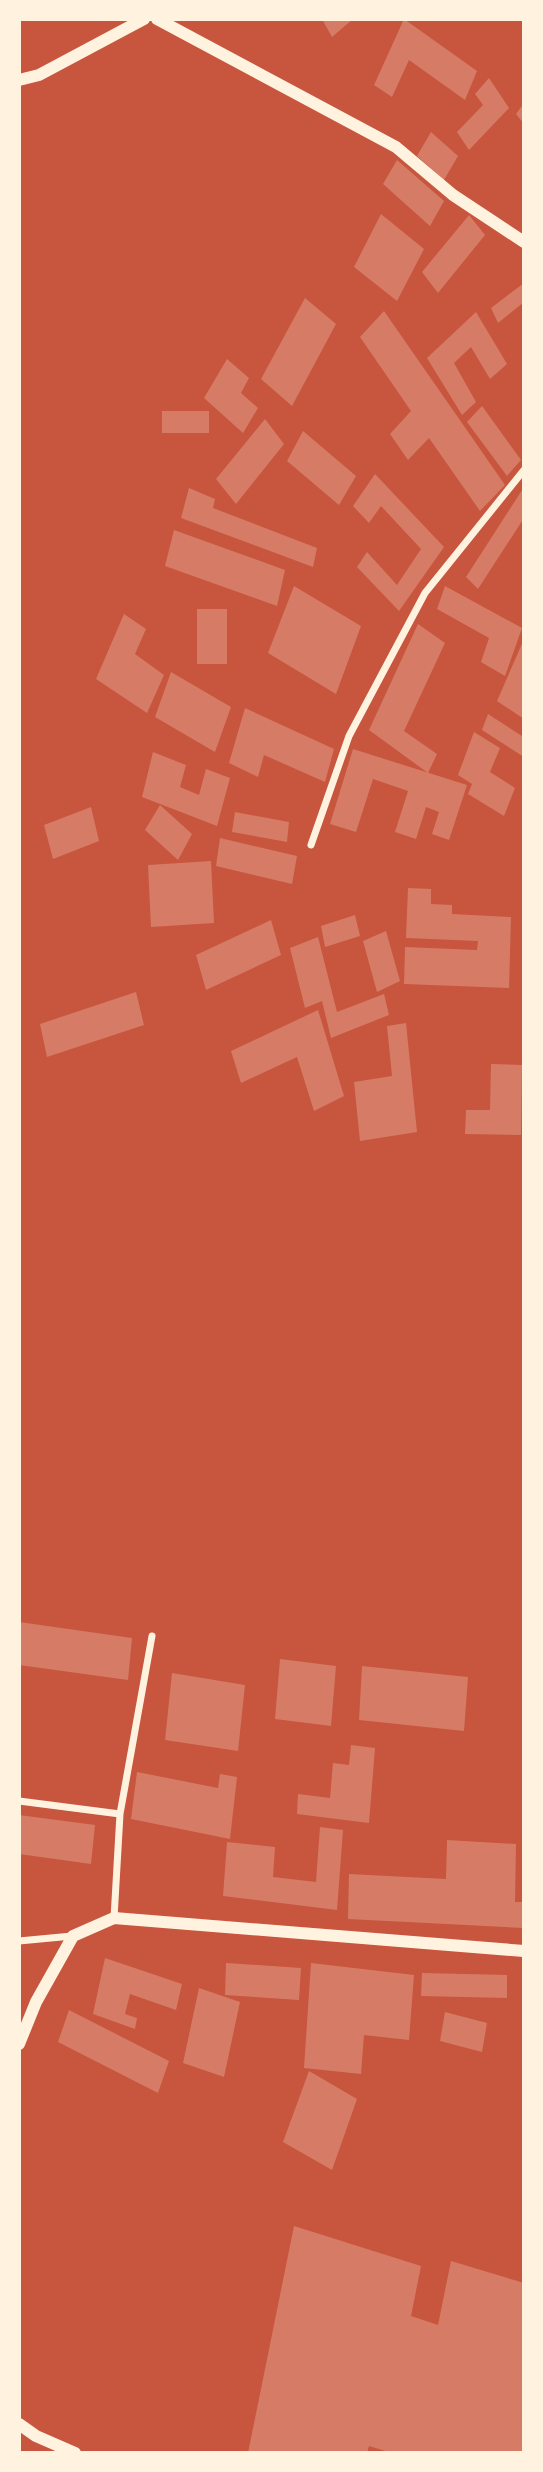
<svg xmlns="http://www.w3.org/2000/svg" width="543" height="2472" font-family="'Times New Roman',serif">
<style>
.building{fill:#d67c66}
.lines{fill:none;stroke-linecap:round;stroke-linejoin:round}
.minor{stroke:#fff3e0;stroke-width:7}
.tertiary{stroke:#fff3e0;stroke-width:12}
</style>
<rect width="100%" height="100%" fill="#c8553d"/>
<!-- building -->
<path class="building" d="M322,19H353L332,37Z
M404,19L477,71L465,100L409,60L392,97L374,85Z
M489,78L509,108L469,150L457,132L483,105L475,94Z
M524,103V124L516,114Z
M431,132L458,156L444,180L417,156Z
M397,160L444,201L430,226L383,184Z
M381,214L424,249L397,301L354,267Z
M469,215L485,235L438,293L422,272Z
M524,283V302L498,323L491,308Z
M305,298L336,324L292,406L261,379Z
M384,311L505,485L480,511L429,438L408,460L390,434L411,411L360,337Z
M476,312L507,364L490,379L471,347L454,363L476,402L462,415L427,358Z
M227,359L249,378L241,393L258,408L243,433L204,398Z
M482,406L521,460L507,476L467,422Z
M162,411H209V433H162Z
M265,419L284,444L236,504L216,479Z
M303,431L356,476L339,505L287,461Z
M375,474L444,547L399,611L357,567L367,552L397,585L421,549L381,506L369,523L353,506Z
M524,487V518L478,589L466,577Z
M189,488L215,499L213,508L317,548L313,567L181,518Z
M174,530L285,570L277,606L165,566Z
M294,586L361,626L336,694L268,653Z
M445,586L522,628L505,676L481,662L489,638L437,609Z
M197,609H227V664H197Z
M124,614L146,629L135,654L164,675L147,713L96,679Z
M418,624L445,643L404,731L437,754L428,773L369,730Z
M524,639V719L497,701Z
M171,672L231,707L215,752L155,717Z
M245,708L334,749L325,782L264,755L258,777L229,763Z
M488,714L522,736L524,731V757L482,730Z
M474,732L500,748L490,772L515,788L504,816L468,794L472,784L458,775Z
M353,749L467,785L449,840L432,834L439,812L426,807L416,839L395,832L408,791L373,779L356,832L330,824Z
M153,752L186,765L180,787L199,795L206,769L230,778L217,826L142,797Z
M160,805L192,834L178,860L145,830Z
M91,807L99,841L53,859L44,825Z
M235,812L289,822L287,842L232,832Z
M220,838L297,856L292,884L216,866Z
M211,861L214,923L151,927L148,865Z
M408,888L431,889V904L452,905V914L511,917L509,988L404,984L405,947L477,950L478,941L406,938Z
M355,915L360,936L325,947L321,926Z
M271,920L281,955L206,990L196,955Z
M386,931L400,981L377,992L363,941Z
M318,937L337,1012L384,994L389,1015L331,1038L322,1001L305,1008L290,948Z
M136,992L144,1025L47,1057L40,1024Z
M318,1010L344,1096L314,1111L297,1057L241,1083L231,1051Z
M406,1023L417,1132L360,1141L354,1082L392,1076L387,1026Z
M491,1064L522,1065L521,1135L465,1134L466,1110H490Z
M19,1622L132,1638L128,1680L19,1665Z
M280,1659L336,1666L331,1726L275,1719Z
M362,1666L468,1677L464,1731L359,1720Z
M172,1673L245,1685L238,1751L165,1740Z
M351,1745L375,1748L369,1823L297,1814L298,1794L330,1798L333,1763L349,1765Z
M137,1772L218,1788L220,1774L237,1777L230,1839L131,1819Z
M19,1815L95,1825L91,1864L19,1854Z
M320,1827L343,1830L337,1910L223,1896L227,1842L275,1847L273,1877L316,1882Z
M447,1840L516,1844L515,1902H524V1928L348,1919L349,1874L446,1879Z
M105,1958L182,1984L176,2010L130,1994L125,2014L137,2018L135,2029L93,2014Z
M226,1963L301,1968L299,2000L225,1995Z
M311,1963L414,1975L409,2040L364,2035L361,2074L304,2068Z
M422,1973L507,1975V1998L421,1996Z
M199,1988L240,2002L224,2077L183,2063Z
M69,2010L169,2061L158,2093L58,2042Z
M445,2012L487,2023L482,2052L440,2041Z
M309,2071L357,2099L332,2170L283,2142Z
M294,2226L421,2266L411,2316L438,2325L451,2261L524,2283V2453H392L369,2446L367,2453H248Z"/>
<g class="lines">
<!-- minor -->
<path class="minor" d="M311,845L349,736L425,593L524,470
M19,1801L120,1814L114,1918
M120,1814L152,1636
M19,1941L72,1936"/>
<!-- tertiary -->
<path class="tertiary" d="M157,19L396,147L453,195L524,242
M19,80L39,75L144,19
M19,2044L36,2002L73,1936L114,1918L524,1951
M19,2424L36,2436L75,2453"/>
</g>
<!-- border -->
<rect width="543" height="2472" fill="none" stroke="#fff3e0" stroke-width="42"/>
</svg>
